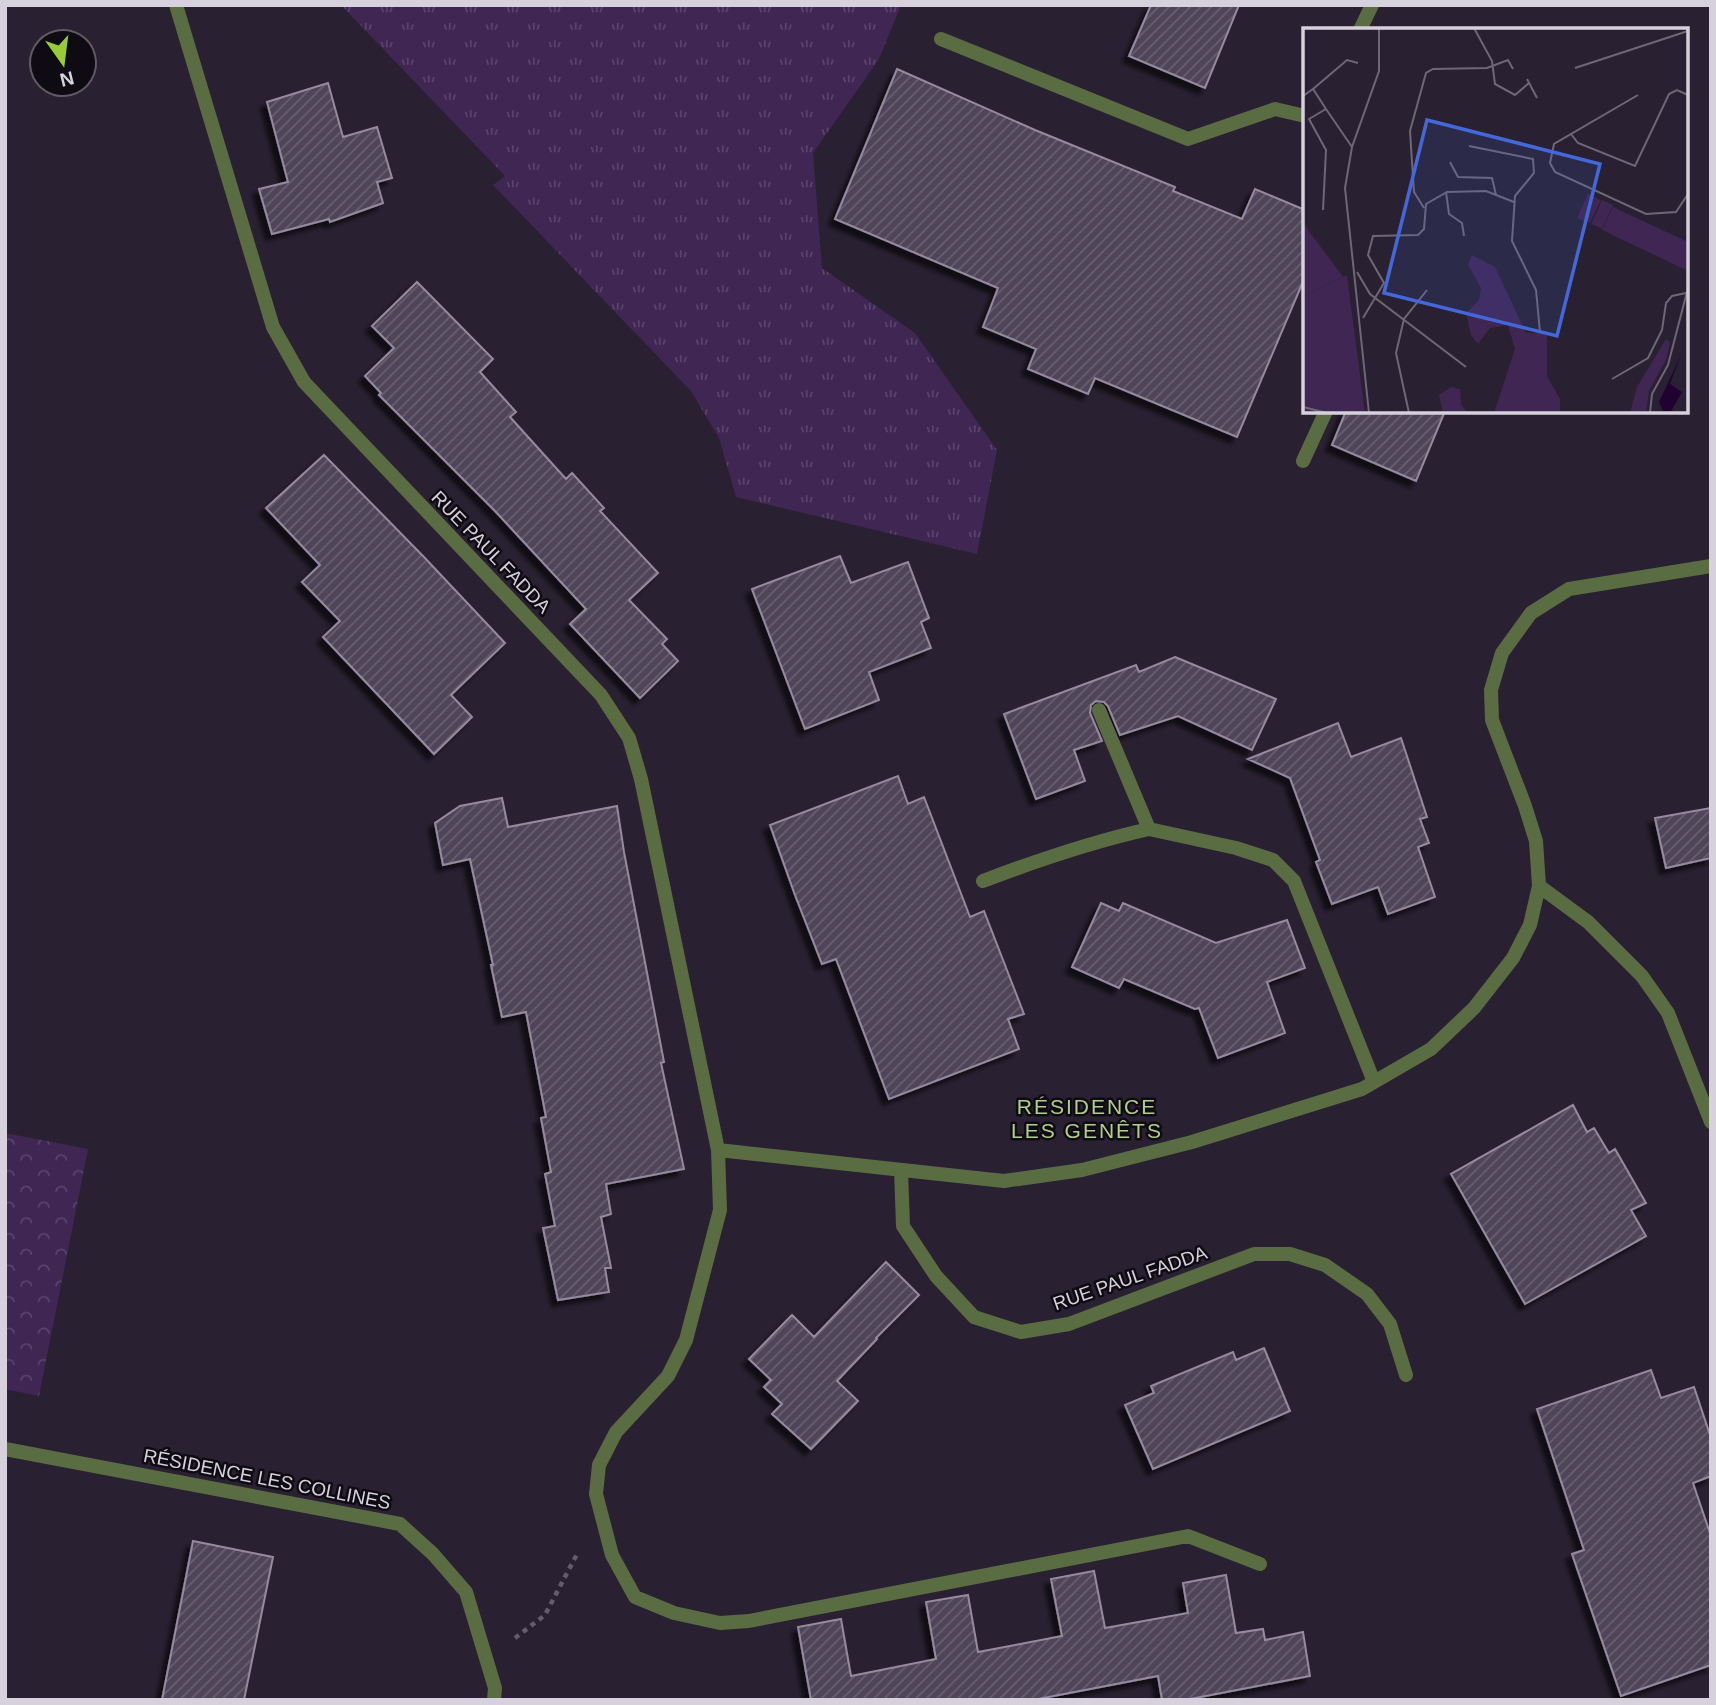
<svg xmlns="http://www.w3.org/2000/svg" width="1716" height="1705" font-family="Helvetica,sans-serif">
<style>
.grass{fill:url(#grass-tufts)}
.park{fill:url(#park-crowns)}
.building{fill:url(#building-hatch);stroke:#968aa0;stroke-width:2;filter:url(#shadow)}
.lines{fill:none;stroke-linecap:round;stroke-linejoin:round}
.path{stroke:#645c6b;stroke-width:4.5;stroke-dasharray:5 5;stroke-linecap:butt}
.service{stroke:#5a6c41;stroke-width:14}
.minor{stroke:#5a6c41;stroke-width:14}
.labels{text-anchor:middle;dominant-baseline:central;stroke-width:5;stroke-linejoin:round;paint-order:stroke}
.street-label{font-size:19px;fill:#d6d1dc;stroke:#0f0b13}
.neighbourhood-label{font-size:21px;letter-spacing:2px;fill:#b1cf88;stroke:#0f0b13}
.inset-road{fill:none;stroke:#6e6775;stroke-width:2}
.view{fill:#4268d9;fill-opacity:0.15;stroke:#4268d9;stroke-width:3.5}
.inset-edge{fill:none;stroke:#d6d1dc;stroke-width:3.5}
</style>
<defs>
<pattern id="grass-tufts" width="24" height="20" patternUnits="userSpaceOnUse" patternTransform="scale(1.75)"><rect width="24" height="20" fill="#3f2653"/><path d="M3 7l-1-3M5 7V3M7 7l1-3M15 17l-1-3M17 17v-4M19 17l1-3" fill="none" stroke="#5a446b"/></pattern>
<pattern id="park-crowns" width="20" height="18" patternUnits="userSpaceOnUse" patternTransform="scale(1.75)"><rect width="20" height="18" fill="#3f2653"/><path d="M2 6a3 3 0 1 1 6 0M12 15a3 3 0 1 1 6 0" fill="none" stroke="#5a446b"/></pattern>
<pattern id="building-hatch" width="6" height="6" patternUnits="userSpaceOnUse" patternTransform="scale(1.75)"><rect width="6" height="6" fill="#4f4558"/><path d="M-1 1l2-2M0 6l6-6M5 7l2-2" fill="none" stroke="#685f6f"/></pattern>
<filter id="shadow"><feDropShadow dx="-6" dy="6" stdDeviation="2" flood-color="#0009"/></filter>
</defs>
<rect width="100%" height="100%" fill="#292031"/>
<!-- grass -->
<path class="grass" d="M341,5H901L879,59L813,153L822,268L915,333L997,450L977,554L736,497L719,438L691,391L493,185L505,176Z"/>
<!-- park -->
<path class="park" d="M5,1133L88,1149L39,1396L5,1389Z"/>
<!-- building -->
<path class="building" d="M1151,5H1239L1205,88L1129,56Z
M897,69L1035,130L1175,187L1173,191L1242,219L1255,189L1305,210V277L1237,437L1095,378L1088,394L1028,369L1036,349L983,327L998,288L835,219Z
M328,83L343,137L377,127L392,178L377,182L383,203L330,222L329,219L272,234L259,189L288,182L267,102Z
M417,282L493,359L480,372L516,412L510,417L566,479L572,473L604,508L600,511L658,573L629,600L667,639L662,644L678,661L640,698L570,624L586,609L495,511L379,395L381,393L365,376L394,348L372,326Z
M1346,411H1445L1416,481L1332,445Z
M324,455L423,556L505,643L451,695L472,717L434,754L323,637L340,621L302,582L320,565L266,508Z
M840,556L851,583L908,562L929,618L921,622L931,648L869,672L879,700L805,729L752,589Z
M1175,657L1276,699L1252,750L1178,716L1120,735L1108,706L1104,702L1096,701L1091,705L1090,713L1102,741L1074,750L1085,781L1036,799L1004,714L1136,665L1139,672Z
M1338,723L1351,757L1401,738L1427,817L1420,819L1429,843L1418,847L1435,897L1388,914L1378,887L1332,904L1316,862L1320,860L1290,778L1248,759Z
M898,776L908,804L924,797L970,917L984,911L1024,1014L1008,1019L1019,1049L889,1099L836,959L822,964L795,895L770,825Z
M502,798L508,827L617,806L624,852L664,1062L661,1063L684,1169L606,1184L611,1214L601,1217L611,1268H605L609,1292L558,1300L543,1228L555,1226L545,1174L551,1172L541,1118L546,1117L526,1012L502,1017L491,965H493L470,859L443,865L435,823L460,806Z
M1711,808V858L1666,868L1655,818Z
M1101,903L1119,911L1123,903L1216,943L1287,920L1305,968L1267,982L1285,1033L1218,1058L1199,1008L1195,1009L1124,979L1119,988L1072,967Z
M1573,1105L1587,1132L1594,1128L1609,1153L1615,1149L1646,1203L1631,1210L1646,1236L1525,1304L1451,1174Z
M886,1262L919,1295L876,1338L877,1339L837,1381L858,1401L811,1449L772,1414L782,1404L764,1387L771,1380L749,1359L792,1315L814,1337Z
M1264,1348L1290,1411L1153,1469L1125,1405L1154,1393L1151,1386L1233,1352L1236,1360Z
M1651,1370L1661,1398L1694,1387L1711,1438V1476L1693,1483L1711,1536V1665L1621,1696L1572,1554L1584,1550L1537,1409Z
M193,1541L273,1557L244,1700H162Z
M1094,1571L1105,1628L1188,1613L1183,1583L1226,1575L1236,1633L1263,1629L1265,1640L1303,1632L1310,1676L1185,1700H1162L1158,1676L1033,1700H811L798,1627L841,1619L851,1676L936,1659L926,1602L968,1595L978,1652L1062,1636L1051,1579Z"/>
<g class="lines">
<!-- path -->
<path class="path" d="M515,1638L545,1615L577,1554"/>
<!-- service -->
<path class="service" d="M941,39L1188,139L1275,109L1305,116
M1303,461L1326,411"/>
<!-- minor -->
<path class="minor" d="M176,5L273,327L304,382L601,695L629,738L641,779L718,1150L720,1210L686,1340L668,1376L616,1432L599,1465L596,1494L612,1555L635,1597L674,1613L720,1623L749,1621L1188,1536L1260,1564
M1360,30L1372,5
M1099,710L1149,829L1236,848L1273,860L1294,881L1374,1082
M983,881C1038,860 1091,842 1149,829
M1539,886L1588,922L1642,976L1668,1013L1711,1122
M718,1150L1004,1181L1082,1170L1192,1142L1362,1089L1431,1049L1474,1008L1513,958L1530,925L1539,886L1536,841L1525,806L1492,720L1491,690L1502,653L1531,613L1569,589L1711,566
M901,1171L903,1226L936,1276L974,1317L1021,1332L1069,1324L1254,1254H1290L1325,1265L1367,1294L1390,1324L1406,1375
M5,1449L400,1524L433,1554L466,1592L495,1688L494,1700"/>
</g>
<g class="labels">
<!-- street labels -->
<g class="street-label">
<text transform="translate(491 552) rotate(46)">RUE PAUL FADDA</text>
<text transform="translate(1130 1278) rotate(-19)">RUE PAUL FADDA</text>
<text transform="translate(267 1479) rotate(11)">RÉSIDENCE LES COLLINES</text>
</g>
<!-- neighbourhood labels -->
<g class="neighbourhood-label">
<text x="1087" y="1106">RÉSIDENCE<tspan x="1087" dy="24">LES GENÊTS</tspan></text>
</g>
</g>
<!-- overview -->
<g transform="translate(1303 28)">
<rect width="385" height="385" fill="#292031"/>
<path d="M169,227L192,239L223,305H244V348L257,371V385H191L212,321L205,297L187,300L175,316L168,307L163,285L176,272L178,260L165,237ZM44,247L62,385H0V269ZM363,311L367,314L363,332L346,363L343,385H327L334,359ZM148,359L157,361L158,376L164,385H140L136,367Z" fill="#3f2653"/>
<path d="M310,179L385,214V243L299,202Z" fill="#3f2653"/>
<path d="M285,166L298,172L287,195L274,190Z" fill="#3f2653"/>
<path d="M299,172L310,177L299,201L288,196ZM0,195L40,249L0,269Z" fill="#3f2653"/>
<path d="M378,327L367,356L379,364L367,385H361L356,374Z" fill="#200232"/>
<path class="inset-road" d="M171,0L189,33L192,56L212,67L226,55M272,40L385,3M224,51L234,70M10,61L44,32L55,35M335,67L251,116L247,135L252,144L343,186L373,184L385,166M0,68L10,61L23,81M268,106L275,115L332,138L366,66L374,62L385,67M166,118L230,131L231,145L212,168L209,213L233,262L237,304M147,134L155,149L189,150L193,167M143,164L146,186L159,195L161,208M121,180L111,164L107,103L123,45L130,41L184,40L205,32L210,41M20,182L23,122L6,91L23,81L49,119M54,244L67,266L163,339M60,290L81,255L65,227L70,208L115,207L121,201L123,176L144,164L183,163L211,174M309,351L345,330L359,302L363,275L369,268L383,265M0,379L24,385M66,385L42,160L49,119L76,43V0M106,385L93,325L101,291L124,262M347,385L349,366L365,337L385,260"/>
<path class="view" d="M124,92L297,136L254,308L81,265Z"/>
<rect width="385" height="385" class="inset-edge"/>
</g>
<!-- border -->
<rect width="1716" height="1705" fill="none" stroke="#d6d1dc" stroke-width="14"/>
<!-- north arrow -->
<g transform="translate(63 63) rotate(166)"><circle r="33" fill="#0f0b13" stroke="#5f5a63" stroke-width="2"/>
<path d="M0-5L12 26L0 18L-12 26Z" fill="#97cc38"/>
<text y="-10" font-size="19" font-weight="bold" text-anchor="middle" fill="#d6d1dc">N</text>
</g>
</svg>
